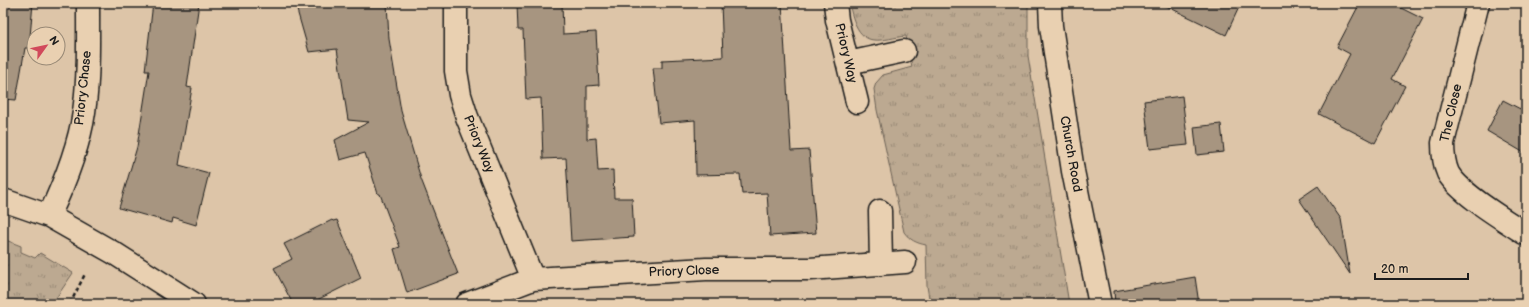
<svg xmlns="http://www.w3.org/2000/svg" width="1529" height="307" font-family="'Balsamiq Sans',sans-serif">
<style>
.grass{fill:url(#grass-tufts);stroke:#6c6256}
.building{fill:#a79580;stroke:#1c1c1c}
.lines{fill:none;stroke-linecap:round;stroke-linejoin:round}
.minor-casing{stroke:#1c1c1c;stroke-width:25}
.path{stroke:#1c1c1c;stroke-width:2.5;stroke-dasharray:4 3;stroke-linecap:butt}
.minor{stroke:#e9d0b1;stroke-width:22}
.labels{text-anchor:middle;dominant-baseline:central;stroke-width:3;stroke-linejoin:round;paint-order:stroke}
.street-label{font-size:13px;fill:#1c1c1c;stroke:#e9d0b1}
</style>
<defs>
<pattern id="grass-tufts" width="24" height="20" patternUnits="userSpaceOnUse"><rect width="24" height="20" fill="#bca991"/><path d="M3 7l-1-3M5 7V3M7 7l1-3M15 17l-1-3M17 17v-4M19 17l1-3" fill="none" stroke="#988976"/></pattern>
</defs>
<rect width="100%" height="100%" fill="#ddc5a8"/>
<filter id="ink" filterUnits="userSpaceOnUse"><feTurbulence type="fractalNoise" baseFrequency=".025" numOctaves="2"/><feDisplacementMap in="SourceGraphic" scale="8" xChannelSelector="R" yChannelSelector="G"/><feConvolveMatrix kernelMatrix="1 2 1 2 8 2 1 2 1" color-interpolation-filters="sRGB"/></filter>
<g filter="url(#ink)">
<!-- grass -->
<path class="grass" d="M849,3H1028V56L1069,304H930L927,286L926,245C916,243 910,240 904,232L877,110L874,89L876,83L883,75L912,67L906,36C895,37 884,41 874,40C857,39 852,16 849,3Z
M3,239L21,246V252L35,258L40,253L73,273L52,304H3Z"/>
<!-- building -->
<path class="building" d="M3,3H33L29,48H25L16,100L3,99Z
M153,3H199L187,87L192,88L179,165L209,173L196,225L173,218L172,223L119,208L137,147L149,71H145Z
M295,3L343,6V3H387L389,39L401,111L421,179L458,274L407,293L394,249L400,247L380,194H378L365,153L340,160L335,140L369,122L348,120L337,49L309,52Z
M517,3H562L563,34L596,32L599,85L587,86V139L596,138L598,171L613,170L614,198H632L634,237L571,241L566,158L543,159L541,98L526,99L523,30H518Z
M721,3H782L791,151L809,150L816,233L770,236L767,193L742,194L740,174L696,175L695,120L659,123L653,68H662V60L723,57Z
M1160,3H1241L1226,35Z
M1360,3H1391L1423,19L1392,79L1405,86L1375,143L1319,114L1350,54L1337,47Z
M1182,96L1188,145L1150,149L1144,101Z
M1503,100L1526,112V154L1487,131Z
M1221,124L1224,152L1197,155L1194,127Z
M1318,186L1341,219L1350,274L1299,199Z
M332,220L333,221L337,220L361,278L309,304H293L274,268L292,259L284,244Z
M1195,277L1199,304H1115L1114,291Z"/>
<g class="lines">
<defs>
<path id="minor" d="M456,3V71L460,95L467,117L533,279
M835,3L837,20L857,102
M1050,3L1051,26L1073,171L1100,304
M1478,3L1443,143C1443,153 1444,164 1448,173C1459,193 1506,221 1526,234
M848,63L904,51
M3,200L49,216L114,253L194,304
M880,211L881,264
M49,216C64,184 79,148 84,112C89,76 88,39 88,3
M467,304L533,279L706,269H810L905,262"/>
</defs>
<!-- minor casing -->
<use href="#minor" class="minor-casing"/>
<!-- path -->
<path class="path" d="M70,304L85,274"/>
<!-- minor -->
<use href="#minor" class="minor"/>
</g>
</g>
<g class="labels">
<!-- street labels -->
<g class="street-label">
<text transform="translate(846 53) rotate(77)">Priory Way</text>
<text transform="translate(83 88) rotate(-84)">Priory Chase</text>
<text transform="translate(1451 113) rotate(-77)">The Close</text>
<text transform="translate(479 144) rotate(68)">Priory Way</text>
<text transform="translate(1071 154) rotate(80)">Church Road</text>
<text transform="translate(684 271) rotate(-2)">Priory Close</text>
</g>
</g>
<!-- margin -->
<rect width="1529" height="307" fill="none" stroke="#e9d0b1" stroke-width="16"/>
<rect x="8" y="8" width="1513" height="291" fill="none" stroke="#1c1c1c" stroke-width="1.5" filter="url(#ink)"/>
<!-- north arrow -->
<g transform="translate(46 46) rotate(57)"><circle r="19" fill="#e9d0b1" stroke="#978875"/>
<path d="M0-3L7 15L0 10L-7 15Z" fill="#d1495b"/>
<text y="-6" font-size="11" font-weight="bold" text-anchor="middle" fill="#1c1c1c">N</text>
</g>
<!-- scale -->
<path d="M1375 273v6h93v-6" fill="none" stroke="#1c1c1c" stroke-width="2"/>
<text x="1381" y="273" font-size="12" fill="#1c1c1c" stroke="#e9d0b1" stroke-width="3" paint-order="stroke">20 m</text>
</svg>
